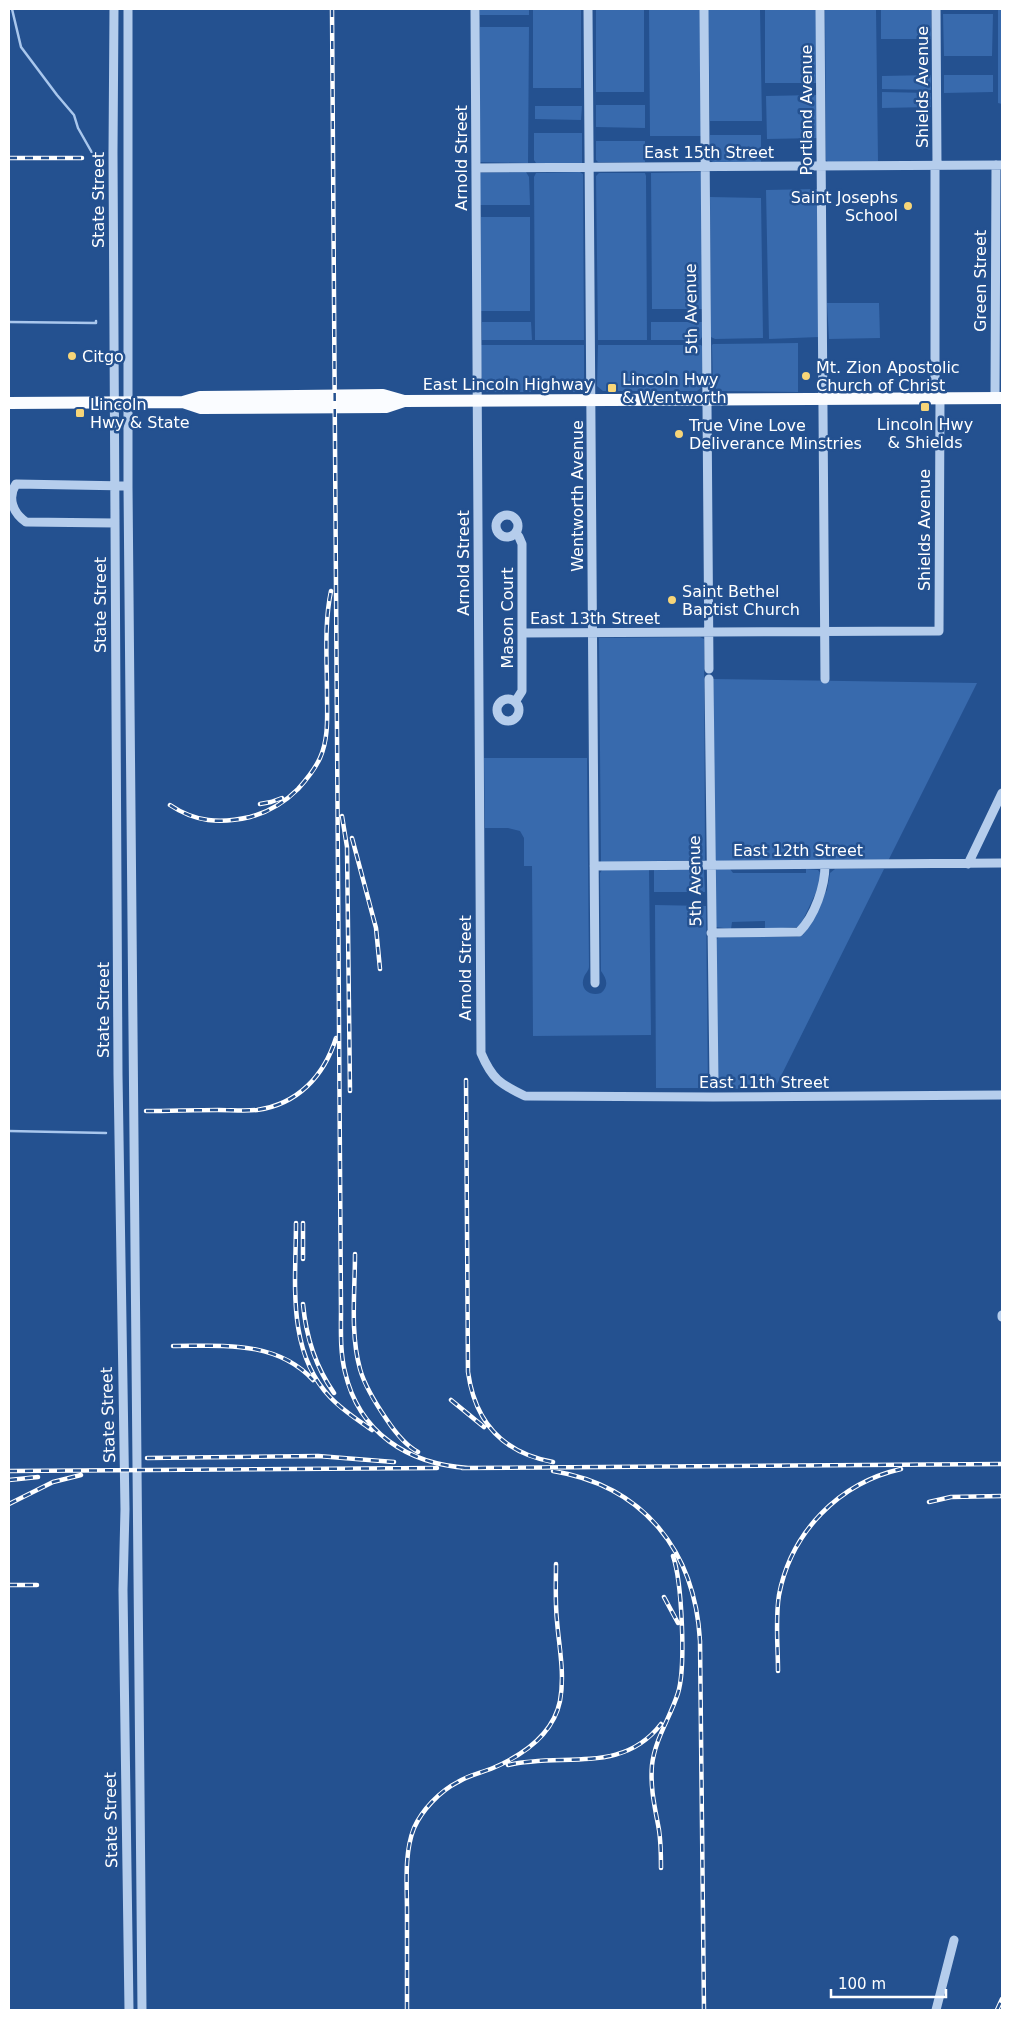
<svg xmlns="http://www.w3.org/2000/svg" width="1011" height="2019" font-family="'DejaVu Sans',sans-serif">
<style>
.green{fill:#386aad}
.lines{fill:none;stroke-linecap:round;stroke-linejoin:round}
.stream{stroke:#a9c7ed;stroke-width:2.5}
.minor{stroke:#b5cdec;stroke-width:9}
.major{stroke:#fafcff;stroke-width:12}
.rail-casing{stroke:#fff;stroke-width:4.5}
.rail{stroke:#245190;stroke-width:2.5;stroke-dasharray:8;stroke-linecap:butt}
.poi-dot{fill:#f7d578;stroke:#245190;stroke-width:2}
.labels{text-anchor:middle;dominant-baseline:central;stroke-width:5;stroke-linejoin:round;paint-order:stroke}
.street-label{font-size:16px;fill:#fff;stroke:#245190}
.poi-label{font-size:16px;fill:#fff;stroke:#245190;text-anchor:start}
</style>
<rect width="100%" height="100%" fill="#245190"/>
<!-- green -->
<path class="green" d="M480,9H529V15H480Z
M533,9H581V88H533Z
M596,9H644V92H596Z
M649,9H700L701,136H650Z
M708,9H760L762,121H710Z
M765,9H816L817,83H765Z
M825,9H876L878,161L828,162L826,160Z
M881,9H931V39H881Z
M998,9H1002V104L998,103Z
M943,14H993L992,56H944Z
M480,27H529L528,163L479,162Z
M931,75V90L882,89V76Z
M944,75H993V92L944,93Z
M882,92L931,93V107L882,108Z
M816,95L817,138L767,139L766,96Z
M596,105H645V128L596,127Z
M535,106H582L581,120L535,119Z
M534,133H582V163H536L534,160Z
M710,135H761V162H713L710,160Z
M596,141H645V162H598L596,160Z
M526,172L529,177L530,205H480V173Z
M580,172L583,174L584,340H535L534,177L536,173Z
M700,172L702,173V309H652L651,173Z
M599,173H645L646,176L647,340H598L596,176Z
M817,189L819,337L769,339L766,190Z
M710,197L761,198L763,338L715,339L711,337Z
M481,217H530V311H481Z
M827,303H879L880,338L829,339Z
M482,322H531L532,340H482Z
M651,322H702V337L700,340H651Z
M798,343V392L719,391L713,386L712,345L713,344Z
M481,345H584V386L578,392H486L482,390Z
M598,345H701L703,347L702,387L697,391H603L597,386Z
M700,637L704,639L705,860L601,862L599,638Z
M713,679L977,683L888,861H715Z
M484,758H587L589,966C589,971 586,972 584,977C579,990 591,997 601,993C609,986 607,979 601,971L600,873L602,870H649L651,1035L533,1036L532,866H524V838L520,831L508,828H485Z
M717,869H730L733,873H806V869L818,870L821,874L819,886L801,924L798,927L768,929L765,928V921L732,922L731,929L716,927L715,871Z
M835,869H884L775,1088L716,1089L715,941L719,937H797L803,935L827,890L830,873Z
M654,870H704L705,892H654Z
M655,905L706,906L708,1088H656Z"/>
<g class="lines">
<!-- stream -->
<path class="stream" d="M12,9L21,47L57,95L74,115L78,128L95,158
M9,322L96,323V321
M9,1131L106,1133"/>
<!-- minor -->
<path class="minor" d="M114,9L113,152L118,1075L125,1509L123,1590L129,2010
M128,9V486L142,2010
M475,9L481,1053C492,1079 500,1084 525,1096L713,1097L1002,1095
M588,9L595,983
M704,9L709,669
M820,9L825,679
M936,9L937,166
M935,166V398
M476,168L1002,165
M995,398L996,165
M496 526a11 11 0 1 1 22 0a11 11 0 1 1-22 0Z
M115,523L26,522C13,513 7,498 16,484L128,486
M522,633L939,631L940,398
M709,679L714,1082
M497 710a11 11 0 1 1 22 0a11 11 0 1 1-22 0Z
M515,702L522,691V544L519,537L516,533
M968,864L1002,793
M594,866L1002,863
M711,933L799,932C815,916 825,886 825,865
M1002,1315V1317
M936,2010L954,1940"/>
<!-- major -->
<path class="major" d="M183,402L201,408L386,407L404,401
M9,403L183,402L200,397L383,395L404,401L1002,398"/>
<defs>
<path id="rail" d="M332,9L341,1311C341,1331 340,1352 345,1372C359,1433 408,1464 468,1468
M9,158H82
M260,804L271,802L282,798
M170,805C195,822 220,824 250,817C269,812 284,803 298,789C307,779 315,769 320,758C329,738 327,715 327,694C327,659 324,624 331,591
M342,816L347,847L350,1091
M352,838L376,928L380,969
M466,1080L468,1372C475,1422 503,1453 553,1462
M146,1111C170,1111 194,1110 218,1110C231,1110 244,1111 257,1110C298,1104 324,1076 336,1038
M296,1223C296,1281 286,1351 330,1397C342,1410 358,1420 372,1430
M303,1223V1259
M355,1254C355,1291 350,1333 360,1369C365,1387 376,1404 387,1420C395,1432 405,1445 418,1452
M303,1304C306,1337 315,1366 334,1393
M173,1346C222,1346 276,1340 313,1380
M451,1400L484,1427
M147,1458L318,1456L394,1462
M462,1468L1002,1464
M9,1471L437,1468
M553,1471C644,1486 695,1551 700,1641L704,2010
M9,1480L38,1477
M929,1502L951,1497L1002,1496
M9,1504L53,1482L81,1475
M9,1585H37
M664,1597L678,1623
M778,1671C778,1646 775,1620 779,1595C791,1532 839,1483 901,1469
M508,1765C563,1752 622,1775 661,1724
M661,1868C661,1855 661,1843 659,1830C655,1808 650,1788 652,1765C655,1739 670,1718 678,1693C686,1667 682,1582 673,1556
M407,2010C407,1977 407,1944 407,1911C407,1885 404,1853 414,1828C422,1810 440,1791 458,1782C469,1775 481,1773 493,1768C523,1755 553,1735 560,1701C565,1674 559,1647 557,1621C555,1602 556,1583 556,1564
M997,2010L1002,1999"/>
</defs>
<!-- rail casing -->
<use href="#rail" class="rail-casing"/>
<!-- rail -->
<use href="#rail" class="rail"/>
</g>
<!-- markers -->
<g class="poi-dot">
<circle cx="908" cy="206" r="5"/>
<circle cx="72" cy="356" r="5"/>
<circle cx="806" cy="376" r="5"/>
<rect x="607" y="383" width="10" height="10" rx="2.5"/>
<rect x="920" y="402" width="10" height="10" rx="2.5"/>
<rect x="75" y="408" width="10" height="10" rx="2.5"/>
<circle cx="679" cy="434" r="5"/>
<circle cx="672" cy="600" r="5"/>
</g>
<g class="labels">
<!-- street labels -->
<g class="street-label">
<text transform="translate(922 87) rotate(-90)">Shields Avenue</text>
<text transform="translate(806 110) rotate(-90)">Portland Avenue</text>
<text x="709" y="152">East 15th Street</text>
<text transform="translate(461 158) rotate(-90)">Arnold Street</text>
<text transform="translate(98 200) rotate(-90)">State Street</text>
<text transform="translate(980 281) rotate(-90)">Green Street</text>
<text transform="translate(691 309) rotate(-91)">5th Avenue</text>
<text x="508" y="384">East Lincoln Highway</text>
<text transform="translate(577 496) rotate(-90)">Wentworth Avenue</text>
<text transform="translate(924 530) rotate(-90)">Shields Avenue</text>
<text transform="translate(463 563) rotate(-90)">Arnold Street</text>
<text transform="translate(100 605) rotate(-90)">State Street</text>
<text transform="translate(507 618) rotate(-90)">Mason Court</text>
<text x="595" y="618">East 13th Street</text>
<text x="798" y="850">East 12th Street</text>
<text transform="translate(695 881) rotate(-91)">5th Avenue</text>
<text transform="translate(465 968) rotate(-90)">Arnold Street</text>
<text transform="translate(103 1010) rotate(-90)">State Street</text>
<text x="764" y="1082">East 11th Street</text>
<text transform="translate(108 1415) rotate(-92)">State Street</text>
<text transform="translate(111 1820) rotate(-91)">State Street</text>
</g>
<!-- poi labels -->
<g class="poi-label">
<text x="898" y="197" text-anchor="end">Saint Josephs<tspan x="898" dy="18">School</tspan></text>
<text x="82" y="356">Citgo</text>
<text x="816" y="367">Mt. Zion Apostolic<tspan x="816" dy="18">Church of Christ</tspan></text>
<text x="622" y="379">Lincoln Hwy<tspan x="622" dy="18">&amp; Wentworth</tspan></text>
<text x="90" y="404">Lincoln<tspan x="90" dy="18">Hwy &amp; State</tspan></text>
<text x="925" y="424" text-anchor="middle">Lincoln Hwy<tspan x="925" dy="18">&amp; Shields</tspan></text>
<text x="689" y="425">True Vine Love<tspan x="689" dy="18">Deliverance Minstries</tspan></text>
<text x="682" y="591">Saint Bethel<tspan x="682" dy="18">Baptist Church</tspan></text>
</g>
</g>
<!-- border -->
<rect width="1011" height="2019" fill="none" stroke="#ffffff" stroke-width="20"/>
<!-- scale -->
<path d="M831 1989v8h115v-8" fill="none" stroke="#ffffff" stroke-width="2.5"/>
<text x="838" y="1989" font-size="15" fill="#ffffff" stroke="#245190" stroke-width="4" paint-order="stroke">100 m</text>
</svg>
